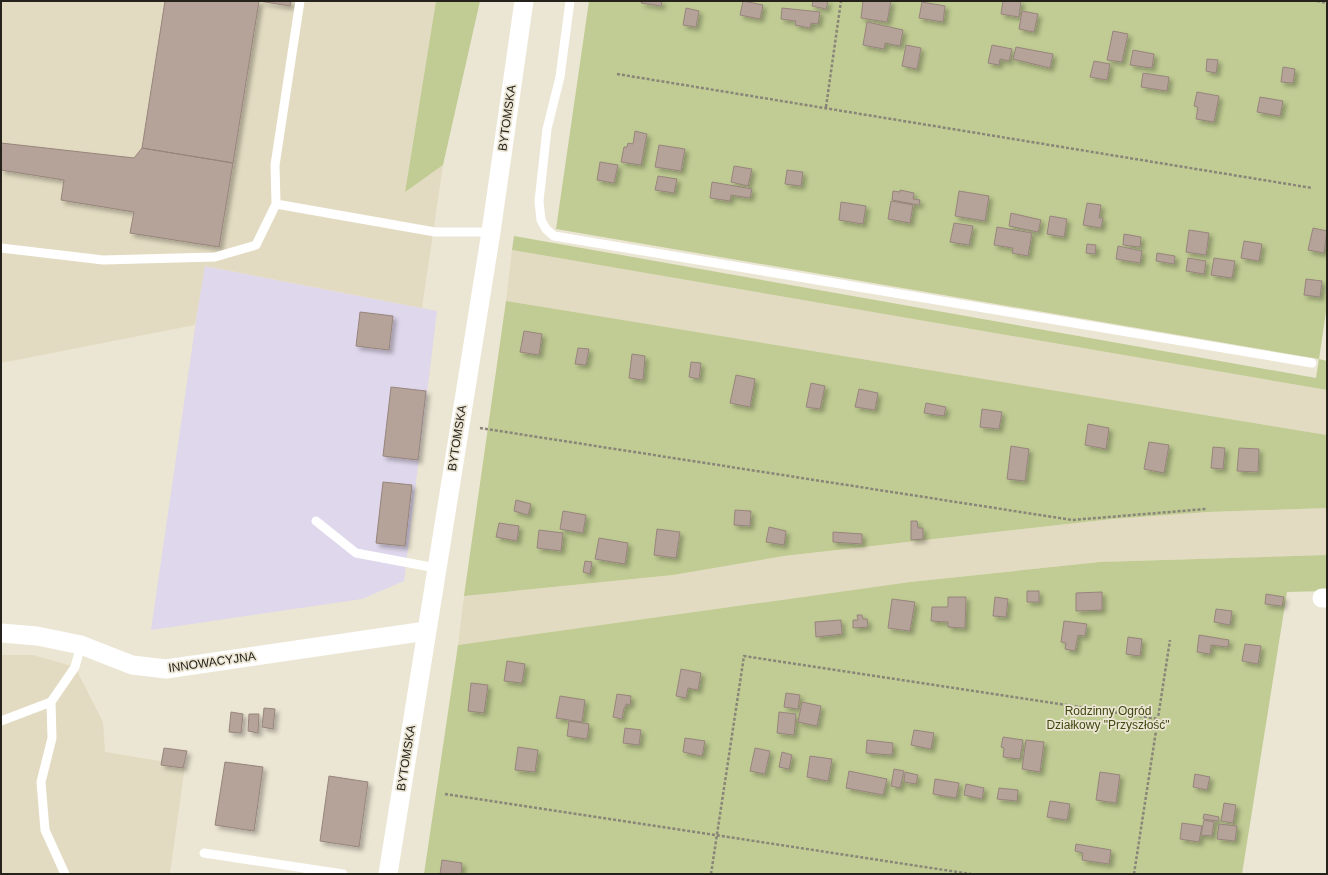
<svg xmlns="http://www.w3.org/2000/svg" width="1328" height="875" font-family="Arial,sans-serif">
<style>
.commercial{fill:#dfd7ec}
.built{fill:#e3dbc1}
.green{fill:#c0cc93}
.building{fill:#b5a299;stroke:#97857c;filter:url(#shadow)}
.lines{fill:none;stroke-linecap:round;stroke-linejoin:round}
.path{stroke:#8a8579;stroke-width:2.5;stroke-dasharray:3 2;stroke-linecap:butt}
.service{stroke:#fff;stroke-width:9}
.minor{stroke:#fff;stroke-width:19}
.labels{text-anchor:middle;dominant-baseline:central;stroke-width:3.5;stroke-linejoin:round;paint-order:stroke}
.street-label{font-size:12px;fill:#25221c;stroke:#ebe5d3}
.park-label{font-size:12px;fill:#3f470f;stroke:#ebe5d3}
</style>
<defs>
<filter id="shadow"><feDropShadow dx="3.5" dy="3.5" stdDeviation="2" flood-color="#0004"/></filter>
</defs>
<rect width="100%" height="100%" fill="#ebe5d3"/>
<!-- commercial -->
<path class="commercial" d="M204,266L437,311L404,581L362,599L151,630Z"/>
<!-- built -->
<path class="built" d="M1,1H436L405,191L443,165L422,308L205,266L195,325L1,363Z
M512,250L1327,390V435L506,301Z
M1327,508V555L1100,562L910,582L458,645L464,596L673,575L784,556L1112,519L1208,512Z
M1,655H33L75,667L103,722L105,752L185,765L170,874H1Z"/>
<!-- green -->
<path class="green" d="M436,1H480L443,165L405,192Z
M589,1H1327V305L1319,359L1327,361V390L512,250L514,236L1316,378L1319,359L556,229Z
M506,301L1327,435V508L1208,512L1112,519L784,556L673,575L464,596Z
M1327,555V591L1287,592L1242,874H424L458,645L910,582L1100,562Z"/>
<!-- building -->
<path class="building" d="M165,1H291L290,6L259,1L233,163L142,148Z
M642,1H662L661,6L641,3Z
M743,1L763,5L760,19L740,15Z
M813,1H828L826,9L812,6Z
M863,1H891L887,22L861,18Z
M1003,1H1021L1019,17L1001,14Z
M922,2L945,6L943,22L919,18Z
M686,8L699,11L696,27L683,25Z
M782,8L820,12L818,24L811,23L810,28L795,25L796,21L781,19Z
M1022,11L1038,14L1034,32L1019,29Z
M867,22L903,30L900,46L885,43L884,49L863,45Z
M1113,31L1128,34L1122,62L1107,60Z
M906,45L921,48L917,69L902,66Z
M992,45L1012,49L1009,61L1000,59L999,65L988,63Z
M1016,47L1053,54L1050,68L1013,59Z
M1133,50L1154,54L1152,68L1130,65Z
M1207,59L1218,60L1216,73L1206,71Z
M1094,61L1110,64L1107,80L1090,77Z
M1283,67L1295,69L1293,83L1281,82Z
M1143,73L1169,77L1167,91L1141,87Z
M1197,92L1219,96L1214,122L1196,119L1198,107L1194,106Z
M1260,97L1283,101L1280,116L1257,112Z
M635,131L647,134L641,165L621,162L624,147H627L628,143L633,144Z
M1,143L134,158L142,148L233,163L219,247L130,233L134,212L61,200L64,180L1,170Z
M659,145L685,149L681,171L655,167Z
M600,162L618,165L614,183L597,180Z
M734,166L752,169L748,186L731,182Z
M787,170L803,172L801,186L785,184Z
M658,176L677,179L674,193L655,190Z
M712,182L752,189L750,198L731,195L730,201L710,198Z
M900,190L914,193L913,199L920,200L919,205L892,200L893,191L900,192Z
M959,191L989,196L985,221L955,216Z
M891,201L913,205L910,223L888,219Z
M841,202L866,206L863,224L839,220Z
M1087,203L1101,205L1099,218H1103L1101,228L1083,225Z
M1011,213L1041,220L1038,232L1009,226Z
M1050,216L1067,219L1064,237L1047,234Z
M954,223L973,226L969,245L950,242Z
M997,227L1032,233L1028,256L1012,253L1013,248L994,245Z
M1313,228L1327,231L1324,253L1308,250Z
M1189,230L1209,233L1206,255L1186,252Z
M1124,234L1141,237L1140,247L1123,245Z
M1244,241L1262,244L1259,261L1241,258Z
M1087,244L1096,245L1095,254L1086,253Z
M1118,246L1142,251L1140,263L1116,259Z
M1157,253L1175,256L1174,264L1156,261Z
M1188,258L1206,261L1204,274L1186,271Z
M1214,258L1235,261L1232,278L1211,275Z
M1306,279L1322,281L1320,297L1304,295Z
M360,312L393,316L389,350L356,346Z
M524,331L542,334L539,355L520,352Z
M578,348L589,349L586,365L575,364Z
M632,354L645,356L643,380L629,378Z
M691,362L701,363L699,379L689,377Z
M736,375L755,379L750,407L730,403Z
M811,383L825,386L820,409L806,407Z
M391,387L426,391L418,460L383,456Z
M859,389L878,393L875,410L855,407Z
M926,403L946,407L944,416L924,413Z
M982,409L1002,412L999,429L980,427Z
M1088,424L1109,428L1106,449L1085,445Z
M1149,442L1169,445L1164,473L1144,469Z
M1011,446L1029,449L1025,481L1007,479Z
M1213,447L1225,448L1223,469L1211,468Z
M1239,448L1259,449L1258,472L1237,471Z
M383,482L412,485L405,546L376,543Z
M516,500L531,504L528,515L514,511Z
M735,510L751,511L750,526L734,525Z
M563,511L586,515L583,533L560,529Z
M911,521H917L918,528H923V539L911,540Z
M499,523L519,526L517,541L496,537Z
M769,527L786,531L784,545L766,542Z
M657,529L680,532L676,558L654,555Z
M539,530L563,533L561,551L537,548Z
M833,532L862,534V544L833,542Z
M599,538L628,543L625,564L595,559Z
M585,561L592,562L590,574L583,572Z
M1027,591H1039V602H1027Z
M1102,592V610L1076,611V593Z
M1266,594L1284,597L1282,606L1265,604Z
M948,597H966L965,628L948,627V622L931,621L932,607H948Z
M995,597L1008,599L1006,617L993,616Z
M892,599L915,602L910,631L888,628Z
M1216,609L1232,611L1230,625L1214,622Z
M857,615H862L863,619H867L868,627L853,628V620H858Z
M841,620L842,634L816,637L815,622Z
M1064,621L1087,624L1085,636L1078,635L1075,651L1065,649L1066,643L1061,642Z
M1199,635L1229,640L1228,647L1211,645L1210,654L1197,652Z
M1128,637L1142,639L1140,656L1126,654Z
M1245,644L1261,646L1258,664L1242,661Z
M507,661L525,664L522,683L504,681Z
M681,669L701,673L698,690L688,688L686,698L676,696Z
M471,683L488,685L484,713L468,711Z
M786,693L800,695L798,709L784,707Z
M617,694L631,696L630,705L626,704L625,708H624L622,719L613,717Z
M560,696L585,700L582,722L556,718Z
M802,702L821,706L817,726L798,722Z
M264,708L275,709L273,729L262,727Z
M231,712L243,714L241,733L229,732Z
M779,712L796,714L794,735L777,733Z
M249,714H259L258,733L248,731Z
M569,721L589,724L587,739L567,736Z
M625,728L641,730L639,745L623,743Z
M914,730L934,733L931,749L911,745Z
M1003,737L1023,740L1020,759L1003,757L1004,748L1001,747Z
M685,738L705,741L702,756L683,752Z
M867,740L893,743L892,755L866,753Z
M1026,740L1044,742L1040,772L1022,769Z
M518,747L538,750L535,772L515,770Z
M164,748L187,751L183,768L161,765Z
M755,748L770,751L765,774L750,771Z
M782,752L792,755L789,769L779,767Z
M810,756L832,759L828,781L807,777Z
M225,762L263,767L254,831L215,825Z
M894,769L904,771L900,788L891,786Z
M849,771L887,779L883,795L846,788Z
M905,772L918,775L916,784L904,782Z
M1100,772L1120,775L1116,803L1096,800Z
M1195,774L1210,777L1207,790L1193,787Z
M329,776L368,782L359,847L320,841Z
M935,779L959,783L956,798L933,794Z
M966,784L984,788L982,799L964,795Z
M999,788L1018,790L1017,801L997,799Z
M1050,801L1070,804L1067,820L1047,817Z
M1224,803L1236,805L1233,823L1221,821Z
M1204,814L1219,817L1218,821L1203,819Z
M1204,820L1214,822L1212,836L1201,835Z
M1182,823L1202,826L1199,842L1180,839Z
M1219,824L1237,826L1235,841L1217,839Z
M1076,844L1111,850L1109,864L1082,860L1083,853L1075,851Z
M442,860L462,863L461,874H440Z"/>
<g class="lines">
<!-- path -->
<path class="path" d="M1317,1L1327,3
M617,74L1312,188
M826,107L841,1
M480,428L1072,520L1206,509
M445,794L971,874
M711,874L744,656L1158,719
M1134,874L1170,640"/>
<!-- service -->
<path class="service" d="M570,1L560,77L547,129L539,201L541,220L546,229L554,236L1312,363
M276,204L435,232H491
M1,248L103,260L215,257L256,245L276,204L275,165L300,1
M316,521L356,553L436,568
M51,702L52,738L41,782L45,830L65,874
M1,721L51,702L75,667L81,645
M204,853L343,874"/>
<!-- minor -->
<path class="minor" d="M1322,598H1327
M1,633L37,636L81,645L132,665L166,669L426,631
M388,874L491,232L524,1"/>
</g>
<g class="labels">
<!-- street labels -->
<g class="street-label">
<text transform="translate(507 118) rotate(-82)">BYTOMSKA</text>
<text transform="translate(457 438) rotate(-81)">BYTOMSKA</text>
<text transform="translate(212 662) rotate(-8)">INNOWACYJNA</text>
<text transform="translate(406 758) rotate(-81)">BYTOMSKA</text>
</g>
<!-- park labels -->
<g class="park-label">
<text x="1108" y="711">Rodzinny Ogród<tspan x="1108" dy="14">Działkowy "Przyszłość"</tspan></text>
</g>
</g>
<!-- border -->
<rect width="1328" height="875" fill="none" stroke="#25221c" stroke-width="4"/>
</svg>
